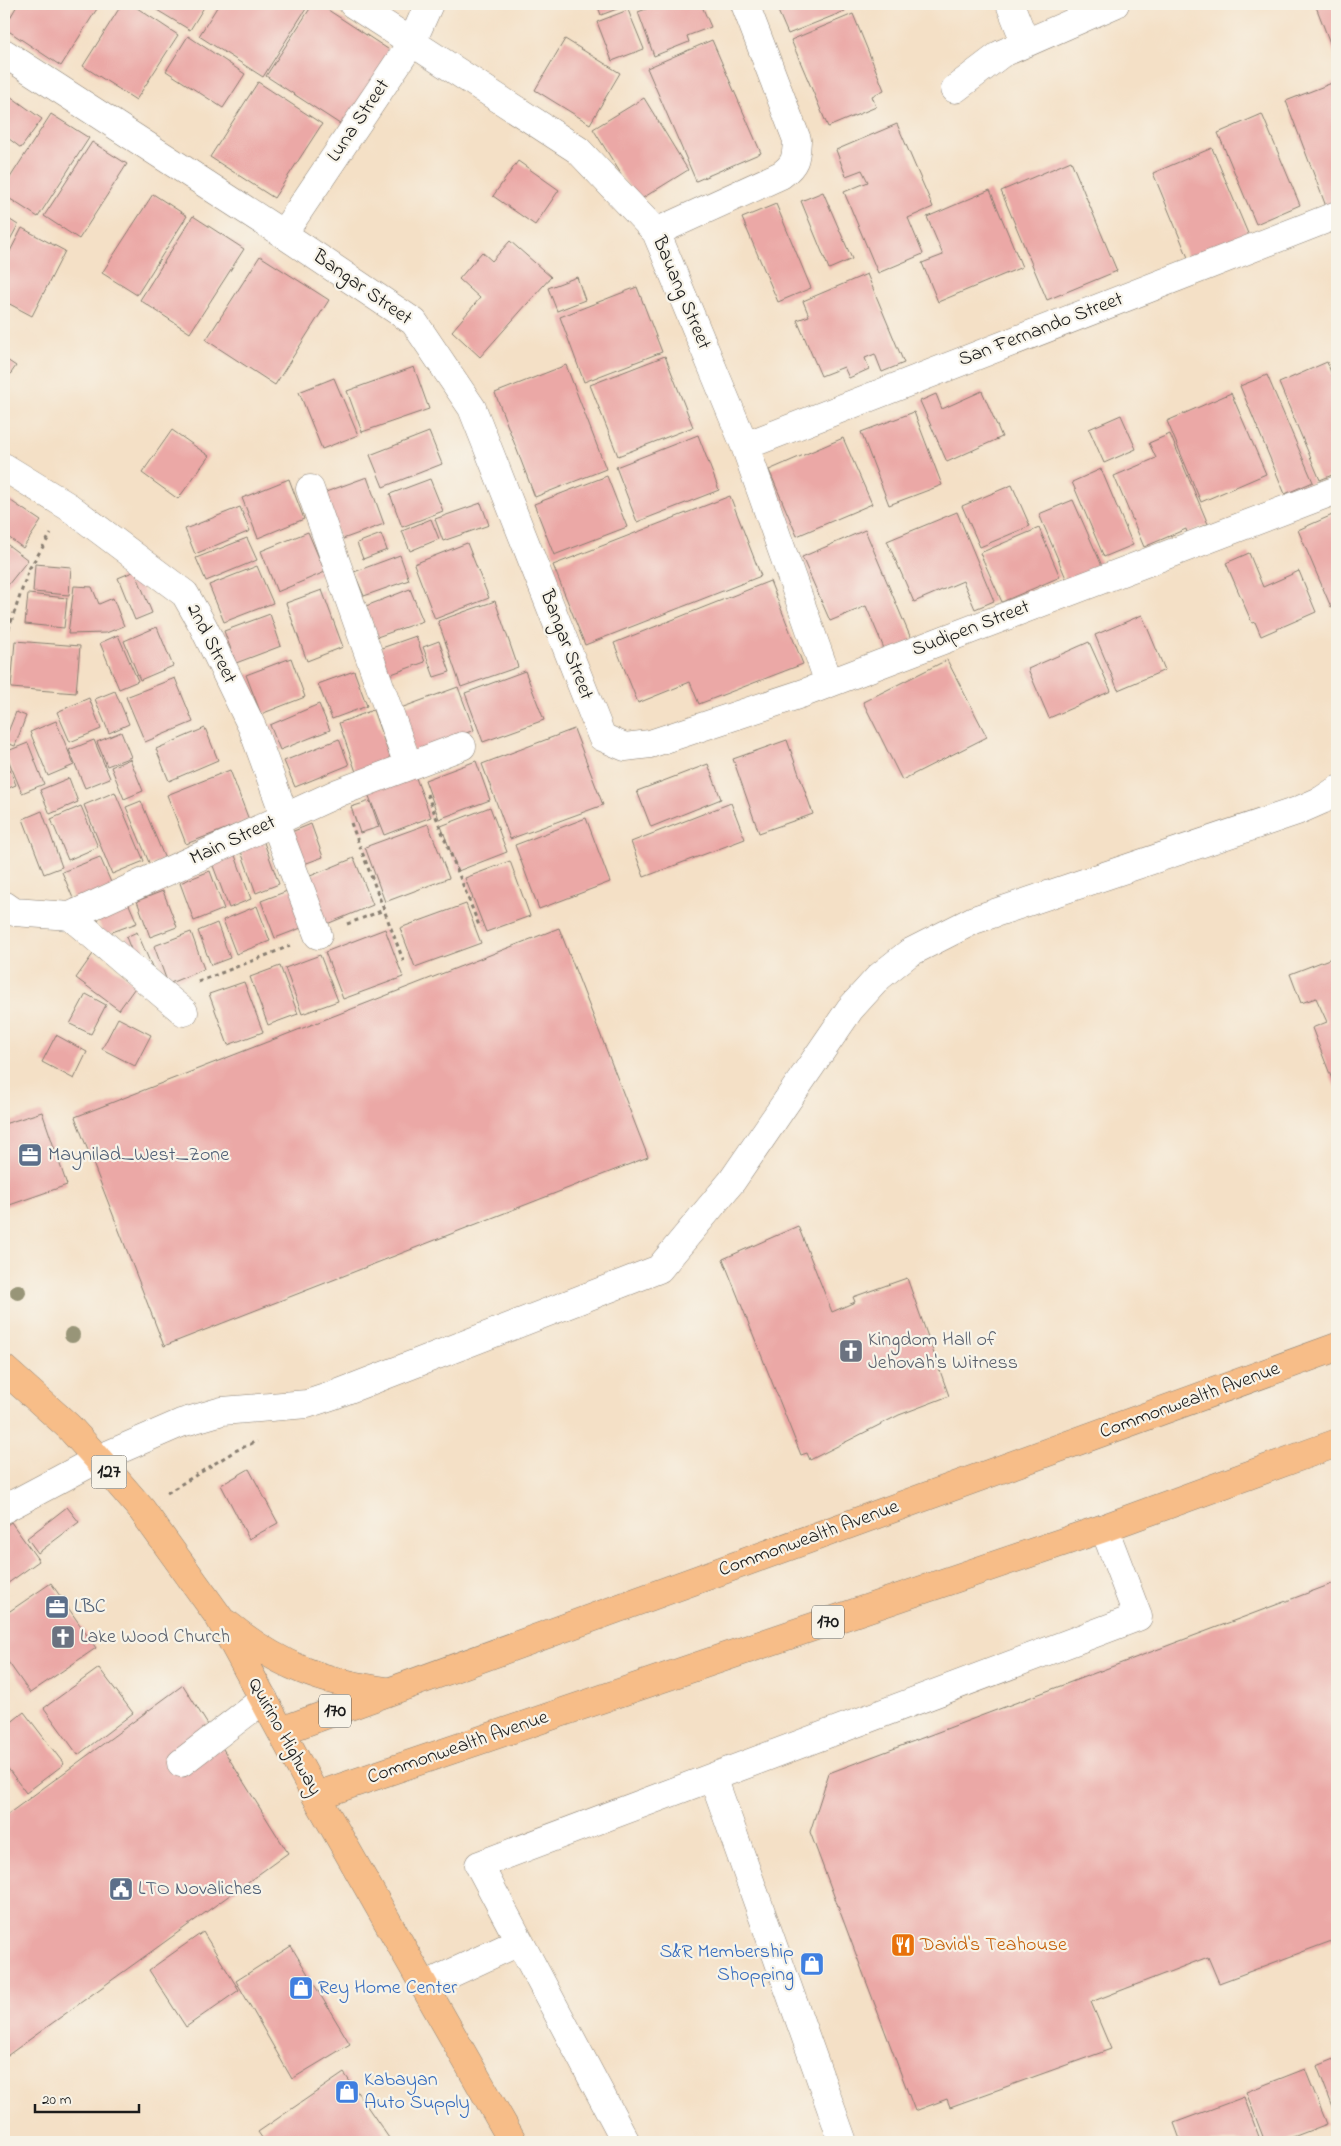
<svg xmlns="http://www.w3.org/2000/svg" width="1341" height="2146" font-family="'Indie Flower',sans-serif">
<style>
.building{fill:#eba8a6}
.lines{fill:none;stroke-linecap:round;stroke-linejoin:round}
.minor-casing{stroke:#887e71;stroke-width:29}
.major-casing{stroke:#887e71;stroke-width:29}
.path{stroke:#887e71;stroke-width:3;stroke-dasharray:4 4;stroke-linecap:butt}
.minor{stroke:#fff;stroke-width:28}
.major{stroke:#f7bd88;stroke-width:28}
.tree{fill:#989578}
.labels{text-anchor:middle;dominant-baseline:central;stroke-width:4.5;stroke-linejoin:round;paint-order:stroke}
.shield{fill:#f7f3e8;stroke:#5e5c59;stroke-width:1}
.shield-label{font-size:19px;font-weight:bold;fill:#1c1c1c}
.street-label{font-size:20px;fill:#1c1c1c;stroke:#f7f3e8}
.service-label{font-size:20px;fill:#4e5e75;stroke:#f7f3e8;text-anchor:start}
.worship-label{font-size:20px;fill:#5b616d;stroke:#f7f3e8;text-anchor:start}
.food-label{font-size:20px;fill:#c56008;stroke:#f7f3e8;text-anchor:start}
.shop-label{font-size:20px;fill:#366cbe;stroke:#f7f3e8;text-anchor:start}
</style>
<rect width="100%" height="100%" fill="#f7f3e8"/>
<filter id="ink" filterUnits="userSpaceOnUse"><feTurbulence type="fractalNoise" baseFrequency=".02" numOctaves="2"/><feDisplacementMap in="SourceGraphic" scale="10" xChannelSelector="R" yChannelSelector="G"/><feConvolveMatrix kernelMatrix="1 2 1 2 8 2 1 2 1" color-interpolation-filters="sRGB"/></filter>
<filter id="wash" filterUnits="userSpaceOnUse"><feTurbulence type="fractalNoise" baseFrequency=".0096" numOctaves="4" result="noise"/><feDisplacementMap in="SourceGraphic" scale="20" xChannelSelector="R" yChannelSelector="G"/><feGaussianBlur stdDeviation="1.12" result="paint"/><feColorMatrix in="noise" values="0 0 0 0 0 0 0 0 0 0 0 0 0 0 0 0 0 1.4 0 .05"/><feComposite in="paint" operator="in"/></filter>
<g filter="url(#wash)">
<rect width="100%" height="100%" fill="#f4e0c6"/>
<g id="blocks">
<!-- building -->
<path class="building" d="M18,4H100L61,66L4,28Z
M122,4H131L178,35L136,100L83,66Z
M147,4H206L190,30Z
M219,4H309L263,77L199,36Z
M313,4H319L394,53L346,128L266,76Z
M597,4H630L601,15Z
M659,4H701L711,27L687,36L689,42L654,56L638,12Z
M775,4H842L845,11L788,34Z
M1315,4H1337V55L1335,56Z
M628,10L644,49L612,61L597,22Z
M853,14L884,90L872,96L876,107L828,127L791,40Z
M188,36L245,74L223,108L166,71Z
M565,39L620,73L590,124L535,90Z
M712,40L761,153L696,181L647,68Z
M1337,81V205L1327,209L1286,101Z
M258,82L322,124L274,198L210,157Z
M10,96L42,119L21,148L4,135V104Z
M644,98L688,170L638,201L593,129Z
M51,114L89,138L38,217L4,195V187Z
M1262,114L1300,205L1256,224L1218,133Z
M897,124L933,207L908,218L923,254L878,273L844,192L868,182L862,170L846,176L836,150Z
M92,142L127,164L79,239L44,216Z
M1212,148L1249,236L1189,260L1153,173Z
M518,161L559,190L535,225L493,196Z
M1071,161L1117,271L1047,300L1001,191Z
M990,190L1022,267L938,302L922,263L943,255L927,217Z
M823,192L852,259L829,269L801,201Z
M153,194L187,216L137,295L102,273Z
M776,204L811,288L778,302L742,218Z
M4,216L18,225L4,251Z
M193,216L244,249L190,333L140,300Z
M22,228L65,251L32,316L4,301V263Z
M510,241L551,277L480,357L452,331L480,298L459,279L482,252L492,261Z
M260,256L329,300L275,385L206,340Z
M867,274L904,363L882,372L875,354L865,358L869,369L849,378L844,367L821,376L797,320L809,316L803,301Z
M577,277L585,300L557,311L548,288Z
M637,287L662,352L584,382L560,317Z
M665,356L693,427L618,456L590,385Z
M4,358L16,366L4,383Z
M1327,362L1337,388V473L1320,480L1279,383Z
M566,365L606,469L535,497L495,393Z
M414,367L429,409L362,432L347,391Z
M1267,375L1313,482L1285,494L1240,386Z
M334,378L358,435L322,449L299,392Z
M982,391L1002,437L947,462L920,401L936,394L942,409Z
M1231,393L1266,474L1201,502L1167,421Z
M914,412L942,485L889,505L861,432Z
M1121,415L1136,449L1104,463L1089,429Z
M172,430L209,456L178,499L142,473Z
M429,432L442,464L383,487L370,455Z
M1170,434L1208,524L1187,533L1186,529L1144,547L1114,476L1156,458L1149,443Z
M698,435L719,490L637,522L616,467Z
M843,438L872,504L797,536L769,470Z
M1101,469L1133,545L1104,557L1072,482Z
M607,476L627,527L554,555L534,504Z
M367,477L384,524L340,540L323,493Z
M289,479L304,519L258,538L242,498Z
M430,479L443,511L402,527L390,494Z
M1012,485L1030,526L980,547L962,506Z
M730,496L761,576L585,645L553,565Z
M5,497L41,521L23,548L4,534Z
M1073,500L1103,568L1068,583L1039,514Z
M481,503L489,525L443,541L435,519Z
M240,507L250,531L195,554L185,529Z
M957,512L994,601L975,609L963,581L914,602L887,541Z
M1337,513V605L1331,607L1298,530Z
M431,519L439,539L410,551L402,531Z
M1039,528L1060,577L1002,602L980,553Z
M865,530L912,641L886,653L866,606L830,621L802,557Z
M308,532L325,572L277,592L261,551Z
M381,534L387,550L363,559L357,543Z
M247,538L257,560L206,581L196,558Z
M4,542L28,560L8,585L4,581Z
M467,543L489,598L435,619L414,564Z
M1249,553L1263,587L1299,571L1316,612L1261,636L1255,622L1252,623L1226,563Z
M400,555L409,580L364,596L354,572Z
M35,564L71,567L69,595L33,592Z
M257,566L273,603L224,622L209,585Z
M135,571L152,613L135,620L118,578Z
M770,581L803,664L699,704L690,682L638,703L614,643Z
M74,586L92,587L99,604L113,598L124,626L106,633L68,634Z
M410,589L423,621L377,637L366,606Z
M322,590L343,647L307,661L286,603Z
M28,594L67,598L64,628L25,624Z
M495,601L518,667L461,687L438,621Z
M270,614L281,646L236,663L224,631Z
M1142,615L1165,670L1118,690L1095,635Z
M157,627L173,666L140,680L124,641Z
M118,635L138,681L119,689L100,643Z
M416,636L425,662L386,676L376,650Z
M15,641L80,646L76,693L11,688Z
M439,641L450,672L434,677L423,647Z
M1089,642L1111,691L1049,718L1028,669Z
M291,658L305,697L261,714L246,675Z
M947,660L987,737L902,780L863,702Z
M354,671L367,706L332,719L318,684Z
M525,671L544,720L483,742L465,693Z
M175,678L193,722L145,742L126,697Z
M458,687L474,730L414,753L398,709Z
M115,691L129,724L109,733L95,699Z
M89,698L101,729L70,742L57,712Z
M319,704L330,730L280,750L270,725Z
M373,710L391,760L356,772L339,723Z
M16,712L26,716L15,746L4,742Z
M56,721L74,765L48,776L30,732Z
M205,728L218,760L169,781L156,749Z
M574,729L603,805L510,839L482,764Z
M121,732L131,757L107,766L97,742Z
M339,739L349,765L295,787L284,761Z
M94,740L110,778L85,788L69,750Z
M787,740L813,814L759,833L733,759Z
M28,743L44,784L22,793L5,752Z
M4,755L16,785L4,790Z
M130,759L143,791L124,799L111,767Z
M476,761L490,800L439,819L425,780Z
M708,764L721,799L651,827L637,791Z
M230,770L249,820L186,844L167,795Z
M414,773L431,817L384,835L367,791Z
M69,778L78,802L50,814L40,790Z
M115,792L144,861L112,874L84,805Z
M141,801L165,859L150,865L126,807Z
M370,801L379,827L360,833L351,807Z
M731,803L745,839L644,877L631,842Z
M81,806L98,847L68,860L51,819Z
M490,807L507,852L458,871L441,826Z
M42,811L62,867L44,874L23,819Z
M586,818L610,882L539,909L515,845Z
M311,824L323,857L296,867L284,835Z
M428,824L449,878L385,902L365,847Z
M262,837L279,884L256,893L239,846Z
M233,850L251,899L229,908L210,858Z
M100,857L113,887L75,903L62,872Z
M354,858L373,905L322,926L303,879Z
M510,861L530,916L486,932L465,878Z
M210,871L224,909L194,921L180,883Z
M295,888L309,925L275,938L261,901Z
M163,891L177,927L150,937L137,901Z
M127,900L137,923L104,935L95,912Z
M466,904L481,943L415,967L400,928Z
M257,906L270,941L236,954L223,920Z
M217,923L230,958L211,965L198,931Z
M559,928L648,1157L164,1346L75,1117Z
M385,929L403,977L343,999L325,952Z
M137,932L153,969L141,974L126,937Z
M191,932L204,969L168,984L154,946Z
M93,954L137,985L119,1010L76,978Z
M320,955L338,1001L302,1014L285,968Z
M1337,956V1086L1335,1087L1312,1028L1327,1022L1316,998L1301,1003L1290,974Z
M280,966L298,1014L268,1025L250,977Z
M244,982L263,1032L228,1045L209,994Z
M86,994L106,1005L91,1034L70,1024Z
M118,1018L151,1035L135,1066L102,1049Z
M56,1035L87,1052L74,1079L42,1062Z
M42,1112L67,1185L4,1207V1124Z
M798,1226L832,1312L855,1302L853,1297L907,1278L949,1396L899,1415L810,1460L807,1453L801,1455L723,1259Z
M249,1469L278,1523L249,1539L221,1485Z
M67,1507L79,1522L38,1553L27,1538Z
M11,1522L39,1561L4,1586V1527Z
M1337,1582V1939L1219,1983L1208,1957L1091,2002L1111,2049L950,2107L947,2099L915,2111L810,1832L829,1773Z
M51,1583L96,1648L30,1693L4,1656V1615Z
M99,1668L133,1713L78,1755L44,1708Z
M183,1685L288,1853L4,2058V1817Z
M24,1712L64,1764L26,1793L4,1763V1728Z
M203,1932L239,1990L186,2027L149,1970Z
M291,1946L350,2044L292,2079L236,1981Z
M1337,2058V2118L1317,2066Z
M1305,2069L1327,2124L1280,2142H1265L1246,2092Z
M344,2073L389,2138L383,2142H265L258,2132Z
M1244,2097L1261,2142H1181L1174,2123Z"/>
</g>
</g>
<g filter="url(#ink)">
<use href="#blocks" fill-opacity="0" stroke="#887e71" stroke-width="1"/>
<g class="lines">
<defs>
<path id="minor" d="M353,4L578,150L656,232L745,446L829,683
M1010,4L1025,42
M4,53L283,234L414,322L472,408L602,737L625,747L650,744L804,693L1337,490
M955,89L1001,54L1115,4
M656,232L781,175C796,164 796,158 797,140L745,4
M283,234L412,42L429,4
M745,446L1337,215
M4,467L69,507L185,594L203,626L252,727L285,817
M310,489L408,765
M275,823L318,935
M4,905L14,912L70,916L340,792L462,746
M70,916L184,1012
M4,1509L98,1459L181,1423L222,1411L307,1404L334,1395L659,1269L732,1181L850,1009L879,977L909,953L974,920L1297,811L1322,800L1337,790
M181,1763L264,1699
M713,1777L843,2142
M424,1986L519,1942
M626,2142L479,1865L1138,1617L1104,1528"/>
<path id="major" d="M4,1369L68,1426L98,1459L142,1510L219,1617L316,1796L513,2142
M227,1624C279,1666 322,1682 387,1691
M281,1731L1337,1347
M316,1796L1104,1528L1337,1443"/>
</defs>
<!-- minor casing -->
<use href="#minor" class="minor-casing"/>
<!-- major casing -->
<use href="#major" class="major-casing"/>
<!-- path -->
<path class="path" d="M4,653L7,634L29,569L51,534
M427,794L480,928
M351,823L405,965
M347,924L384,910
M198,982L290,946
M167,1493L235,1451L257,1441"/>
<!-- minor -->
<use href="#minor" class="minor"/>
<!-- major -->
<use href="#major" class="major"/>
</g>
<!-- trees -->
<g class="tree">
<circle cx="18" cy="1292" r="8"/>
<circle cx="72" cy="1335" r="8"/>
</g>
</g>
<!-- icons -->
<defs>
<symbol id="office-square" viewBox="-11 -11 22 22"><rect x="-9" y="-9" width="18" height="18" rx="4" fill="#5c6f8a" stroke="#f7f3e8"/><path d="M-6-3h4V-5.5h4V-3h4V5H-6ZM-1-4.5V-3h2v-1.5ZM-6 0V1H6V0Z" fill="#fff"/></symbol>
<symbol id="church-square" viewBox="-11 -11 22 22"><rect x="-9" y="-9" width="18" height="18" rx="4" fill="#6b7280" stroke="#f7f3e8"/><path d="M-1.2-6h2.4v3.5h3.3v2.4h-3.3V6h-2.4V-.1h-3.3v-2.4h3.3Z" fill="#fff"/></symbol>
<symbol id="civic-square" viewBox="-11 -11 22 22"><rect x="-9" y="-9" width="18" height="18" rx="4" fill="#5c6f8a" stroke="#f7f3e8"/><path d="M-.6-6.5H3V-4.5H.6V-3L4-1V1h2V6H-6V1h2V-1L-.6-3ZM-1.2 2.5V6h2.4V2.5Z" fill="#fff"/></symbol>
<symbol id="restaurant-square" viewBox="-11 -11 22 22"><rect x="-9" y="-9" width="18" height="18" rx="4" fill="#e8710a" stroke="#f7f3e8"/><path d="M-5-6h1v4h1v-4h1v4h1v-4h1v5L-1.5 .5V6h-2V.5L-5-1ZM5-6V6H3V1.5H1.5Q1.5-4 5-6Z" fill="#fff"/></symbol>
<symbol id="shop-square" viewBox="-11 -11 22 22"><rect x="-9" y="-9" width="18" height="18" rx="4" fill="#3f7fe0" stroke="#f7f3e8"/><path d="M-5-2.5h2.3a2.7 3.5 0 0 1 5.4 0H5L5.5 6h-11ZM-1.5-2.5h3a1.5 2.3 0 0 0-3 0Z" fill="#fff"/></symbol>
</defs>
<g fill-rule="evenodd">
<use href="#office-square" x="16" y="1141" width="28" height="28"/>
<use href="#church-square" x="837" y="1337" width="28" height="28"/>
<use href="#office-square" x="43" y="1593" width="28" height="28"/>
<use href="#church-square" x="49" y="1623" width="28" height="28"/>
<use href="#civic-square" x="107" y="1875" width="28" height="28"/>
<use href="#restaurant-square" x="889" y="1931" width="28" height="28"/>
<use href="#shop-square" x="798" y="1950" width="28" height="28"/>
<use href="#shop-square" x="287" y="1974" width="28" height="28"/>
<use href="#shop-square" x="333" y="2078" width="28" height="28"/>
</g>
<g class="labels">
<!-- shield labels -->
<g class="shield">
<rect x="91.5" y="1455.5" width="35" height="33" rx="4"/>
<rect x="812" y="1605.5" width="32" height="33" rx="4"/>
<rect x="319" y="1694.5" width="32" height="33" rx="4"/>
</g>
<g class="shield-label">
<text x="109" y="1472">127</text>
<text x="828" y="1622">170</text>
<text x="335" y="1711">170</text>
</g>
<!-- street labels -->
<g class="street-label">
<text transform="translate(359 121) rotate(-56)">Luna Street</text>
<text transform="translate(362 288) rotate(35)">Bangar Street</text>
<text transform="translate(681 293) rotate(67)">Bauang Street</text>
<text transform="translate(1041 330) rotate(-21)">San Fernando Street</text>
<text transform="translate(971 629) rotate(-21)">Sudipen Street</text>
<text transform="translate(211 644) rotate(63)">2nd Street</text>
<text transform="translate(566 645) rotate(69)">Bangar Street</text>
<text transform="translate(233 841) rotate(-25)">Main Street</text>
<text transform="translate(1190 1401) rotate(-20)">Commonwealth Avenue</text>
<text transform="translate(809 1539) rotate(-20)">Commonwealth Avenue</text>
<text transform="translate(284 1737) rotate(61)">Quirino Highway</text>
<text transform="translate(458 1748) rotate(-19)">Commonwealth Avenue</text>
</g>
<!-- service labels -->
<g class="service-label">
<text x="48" y="1155">Maynilad_West_Zone</text>
<text x="74" y="1607">LBC</text>
<text x="138" y="1889">LTO Novaliches</text>
</g>
<!-- worship labels -->
<g class="worship-label">
<text x="868" y="1340">Kingdom Hall of<tspan x="868" dy="23">Jehovah's Witness</tspan></text>
<text x="80" y="1637">Lake Wood Church</text>
</g>
<!-- food labels -->
<g class="food-label">
<text x="920" y="1945">David's Teahouse</text>
</g>
<!-- shop labels -->
<g class="shop-label">
<text x="794" y="1952" text-anchor="end">S&amp;R Membership<tspan x="794" dy="23">Shopping</tspan></text>
<text x="318" y="1988">Rey Home Center</text>
<text x="364" y="2080">Kabayan<tspan x="364" dy="23">Auto Supply</tspan></text>
</g>
</g>
<!-- margin -->
<rect width="1341" height="2146" fill="none" stroke="#f7f3e8" stroke-width="20"/>
<!-- scale -->
<path d="M35 2104v8h104v-8" fill="none" stroke="#1c1c1c" stroke-width="2.5"/>
<text x="42" y="2104" font-size="15" fill="#1c1c1c" stroke="#f7f3e8" stroke-width="4" paint-order="stroke">20 m</text>
</svg>
